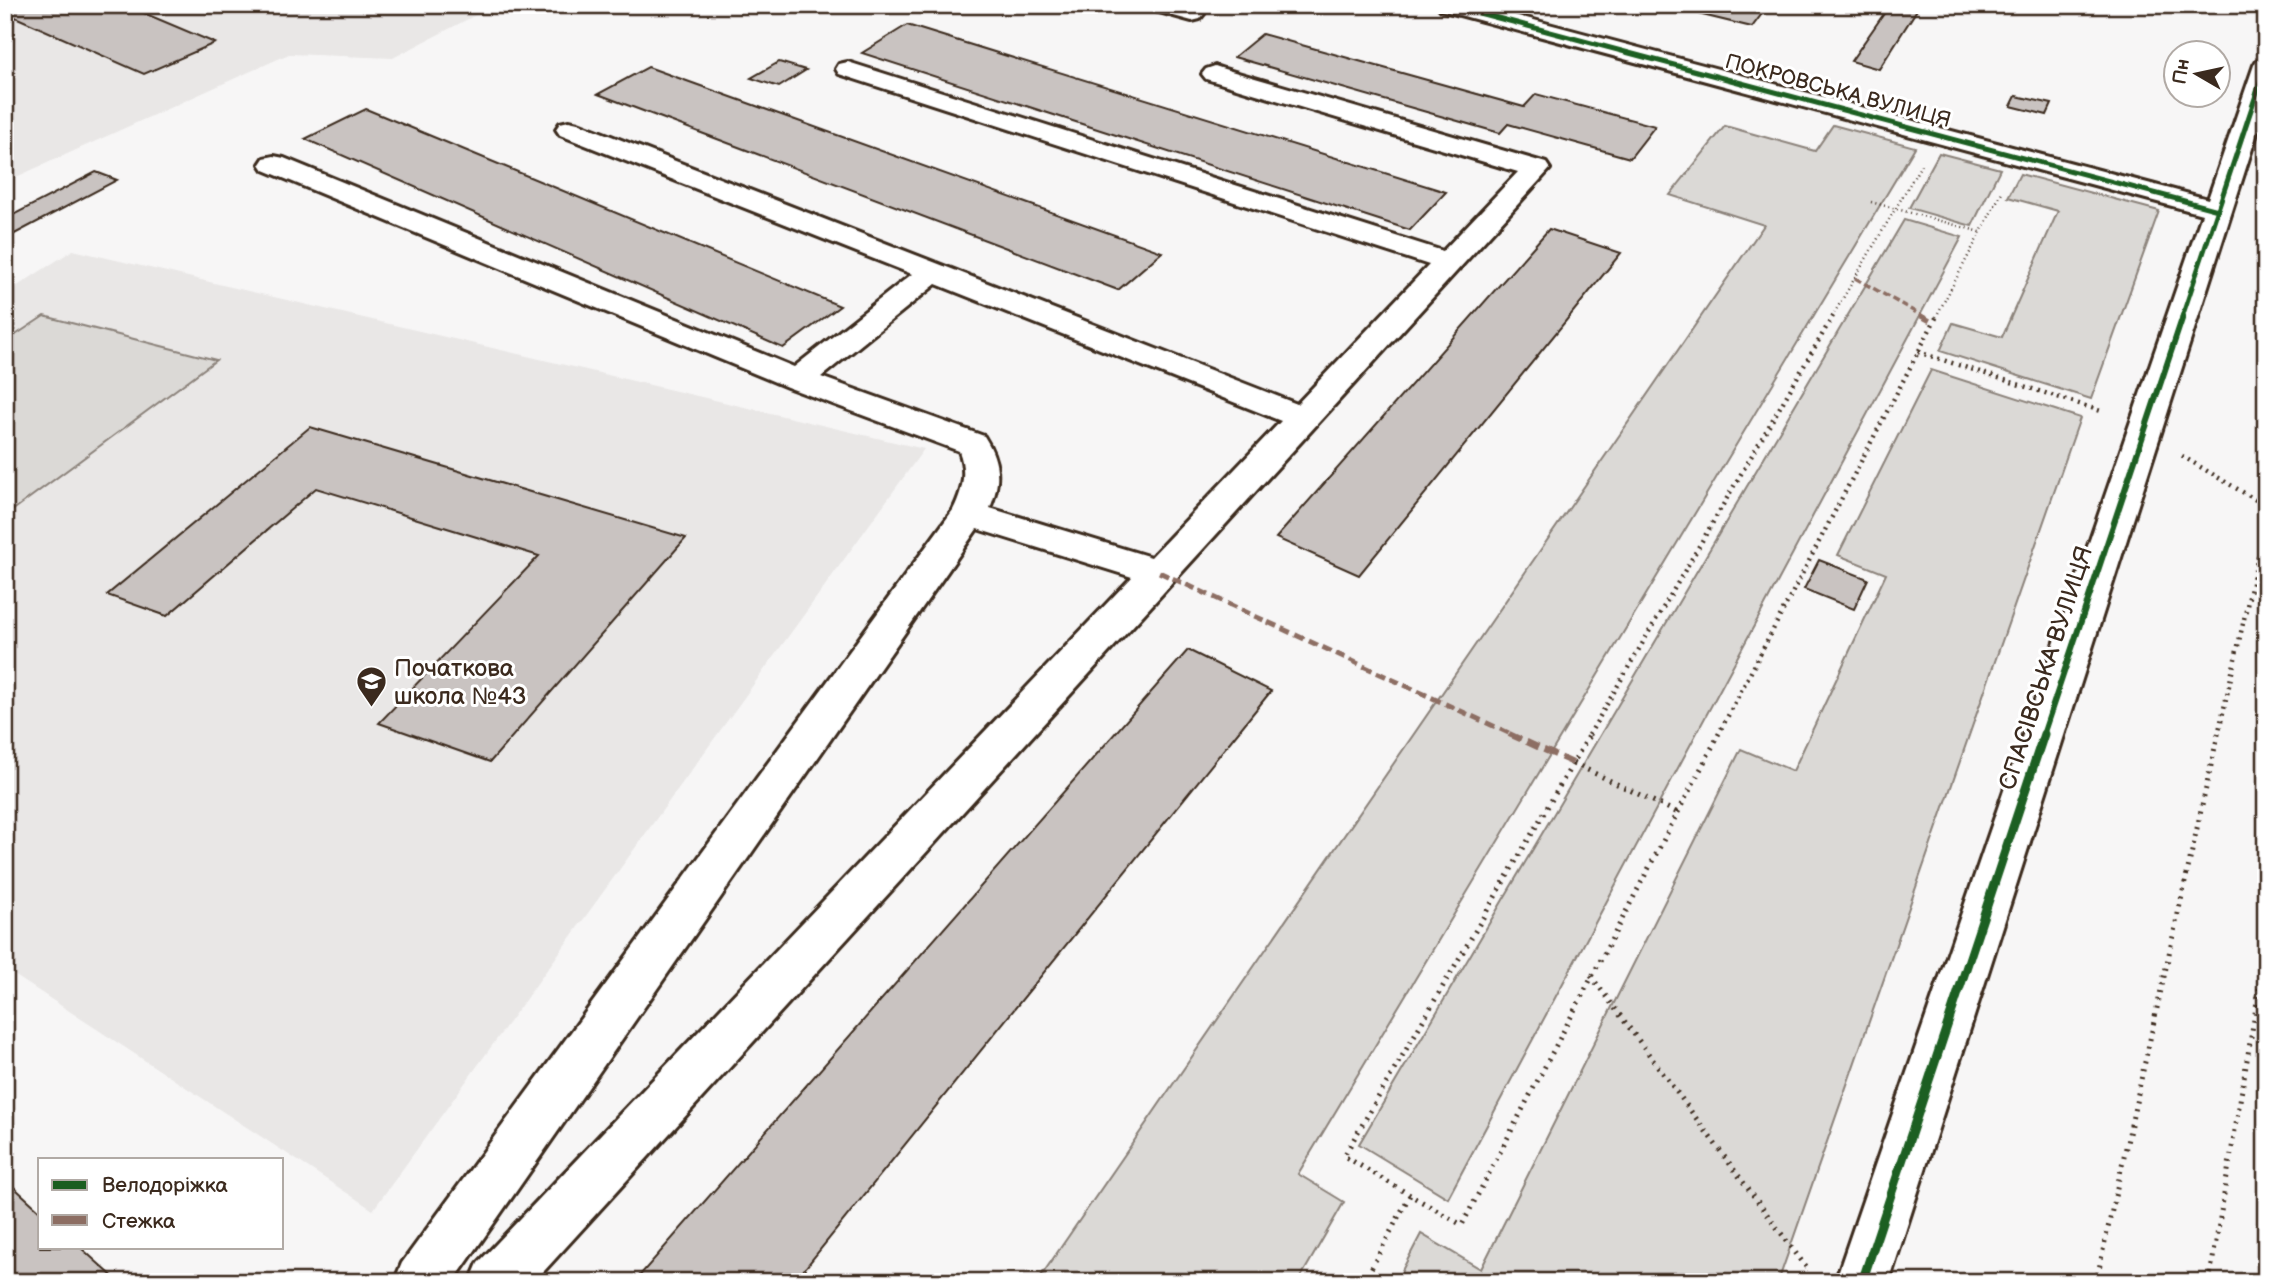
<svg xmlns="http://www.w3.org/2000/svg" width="2271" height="1287" font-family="'Balsamiq Sans',sans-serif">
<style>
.built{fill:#e9e7e6}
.green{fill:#dbd9d6;stroke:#8b827a;stroke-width:2}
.building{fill:#c9c3c1;stroke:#3b2a1e;stroke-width:2}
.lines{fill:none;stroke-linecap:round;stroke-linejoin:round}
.minor-casing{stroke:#3b2a1e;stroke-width:6}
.path-far2{stroke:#3b2a1e;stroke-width:2.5;stroke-dasharray:1 3.5;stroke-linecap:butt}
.path-far1{stroke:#3b2a1e;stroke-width:4.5;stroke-dasharray:2 5;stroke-linecap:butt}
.path{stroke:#3b2a1e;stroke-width:5;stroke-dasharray:2 6;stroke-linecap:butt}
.minor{fill:#fff;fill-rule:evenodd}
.quiet-far2{stroke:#8d6e63;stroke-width:3.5;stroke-dasharray:7 3.5;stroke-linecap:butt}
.quiet-far1{stroke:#8d6e63;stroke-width:5;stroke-dasharray:10 5;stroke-linecap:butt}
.quiet{stroke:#8d6e63;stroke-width:6;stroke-dasharray:13 6;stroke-linecap:butt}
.cycleway-far2-casing{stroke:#fff;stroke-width:8}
.cycleway-far1-casing{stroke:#fff;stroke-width:10}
.cycleway-casing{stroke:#fff;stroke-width:13}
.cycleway-far2{stroke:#1b5e20;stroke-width:5}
.cycleway-far1{stroke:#1b5e20;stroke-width:6}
.cycleway{stroke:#1b5e20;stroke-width:9}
.labels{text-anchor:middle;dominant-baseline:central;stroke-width:6;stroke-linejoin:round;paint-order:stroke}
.far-street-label{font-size:21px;fill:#3b2a1e;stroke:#fff}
.poi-label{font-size:24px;fill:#3b2a1e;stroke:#fff;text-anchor:start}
.street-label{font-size:24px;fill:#3b2a1e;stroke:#fff}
</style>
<rect width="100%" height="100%" fill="#f7f6f6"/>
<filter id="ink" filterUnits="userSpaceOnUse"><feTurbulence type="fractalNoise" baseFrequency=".0143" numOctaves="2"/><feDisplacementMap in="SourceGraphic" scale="14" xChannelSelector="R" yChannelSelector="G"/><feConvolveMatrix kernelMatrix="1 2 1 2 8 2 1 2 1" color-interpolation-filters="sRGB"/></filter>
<g filter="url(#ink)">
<!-- built -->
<path class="built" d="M5,5H495L393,58L289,54L5,182Z
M73,250L924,449L373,1210L5,969V294Z"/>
<!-- green -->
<path class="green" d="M1833,125L1915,147L1298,1174L1344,1202L1298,1282H1037L1764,225L1670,195L1725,126L1815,151Z
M1939,153L2000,169L1972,226L1909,208Z
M2020,174L2159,211L2091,399L1940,351L1953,323L2002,337L2058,211L2008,197Z
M1904,220L1962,237L1448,1198L1359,1144Z
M44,316L216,360L5,516V342Z
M1931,370L2080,418L1778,1282H1396L1421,1234L1481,1269L1741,749L1793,771L1886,574L1838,555Z"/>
<!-- building -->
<path class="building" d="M25,5H125L215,43L144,74L6,13Z
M1661,5H1762L1767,7L1752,27Z
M1890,5L1918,8L1879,69L1851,61Z
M907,25L1446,192L1410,230L862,53Z
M1262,34L1524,107L1536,94L1655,126L1630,158L1508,124L1500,133L1234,57Z
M779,62L806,70L779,87L751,78Z
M648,67L1162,252L1118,290L598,94Z
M2016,96L2052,104L2047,115L2011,106Z
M366,109L840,306L783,348L305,139Z
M96,172L117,180L5,239V219Z
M1549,229L1621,253L1359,575L1276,538Z
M310,427L686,538L490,762L379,723L539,556L316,488L167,616L107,595Z
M1819,560L1868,579L1854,609L1804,589Z
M1188,650L1271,691L794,1282H634Z
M5,1179L40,1211V1247H80L119,1282H5Z"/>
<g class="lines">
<defs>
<path id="minor" d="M1148,5C1164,5 1194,0 1204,14L1200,19L1192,21L1152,10Z
M1437,5H1477L2208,199L2254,65L2257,60L2266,58V105L1889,1282H1835L2202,214L1441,10Z
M848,62L1443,251L1518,172L1206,79L1202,74L1206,69L1215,66L1224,69L1546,163L1550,169L534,1282H470L478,1263L1132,577L977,529L453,1282H394L402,1263L953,510C963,490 967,472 959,451L787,387L264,170L260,164L264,158L274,156L284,158L794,367L912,274L560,135L556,129L560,123L569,121L578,123L1297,404L1429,265L839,74L836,69L839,64ZM936,284L1281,421L1151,557L990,508C1001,481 1000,461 984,436L821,377Z"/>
</defs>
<!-- minor casing -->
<use href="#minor" class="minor-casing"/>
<!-- path-far2 -->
<path class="path-far2" d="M1871,202L1981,232
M1832,317L1921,165
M1936,317L2003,190"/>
<!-- path-far1 -->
<path class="path-far1" d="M1918,352L2104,412
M2182,456L2266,506
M1589,735L1833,316
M1718,735L1937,316
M2218,735L2266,521"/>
<!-- path -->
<path class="path" d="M1573,763L1678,813
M1591,976L1809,1271
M1410,1195L1344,1156L1590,734
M1364,1282L1410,1195L1462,1225L1719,734
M2096,1282L2218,734
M2209,1282L2266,949"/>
<!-- minor -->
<use href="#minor" class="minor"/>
<!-- quiet-far2 -->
<path class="quiet-far2" d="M1855,278L1924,317"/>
<!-- quiet-far1 -->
<path class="quiet-far1" d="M1921,316L1934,323
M1159,572L1513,735"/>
<!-- quiet -->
<path class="quiet" d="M1509,734L1573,763"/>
<defs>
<path id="cycleway-far2" d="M1449,5L2218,210
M2182,317L2266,65"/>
<path id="cycleway-far1" d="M2043,735L2183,316"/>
<path id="cycleway" d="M1862,1282L2044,734"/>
</defs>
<!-- cycleway-far2 casing -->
<use href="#cycleway-far2" class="cycleway-far2-casing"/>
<!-- cycleway-far1 casing -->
<use href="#cycleway-far1" class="cycleway-far1-casing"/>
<!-- cycleway casing -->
<use href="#cycleway" class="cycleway-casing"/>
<!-- cycleway-far2 -->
<use href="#cycleway-far2" class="cycleway-far2"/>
<!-- cycleway-far1 -->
<use href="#cycleway-far1" class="cycleway-far1"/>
<!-- cycleway -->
<use href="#cycleway" class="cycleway"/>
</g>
</g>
<!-- icons -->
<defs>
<symbol id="school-pin" viewBox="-11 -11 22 30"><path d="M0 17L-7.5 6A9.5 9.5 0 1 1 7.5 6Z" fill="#3b2a1e" stroke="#fff"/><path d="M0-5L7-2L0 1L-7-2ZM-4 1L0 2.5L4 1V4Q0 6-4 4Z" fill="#fff"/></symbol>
</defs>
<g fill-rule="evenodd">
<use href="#school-pin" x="354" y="664" width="35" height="47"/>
</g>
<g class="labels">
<!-- far-street labels -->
<g class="far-street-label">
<text transform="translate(1838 91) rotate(15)">ПОКРОВСЬКА ВУЛИЦЯ</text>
</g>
<!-- poi labels -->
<g class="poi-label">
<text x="394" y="668">Початкова<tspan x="394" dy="28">школа №43</tspan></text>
</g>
<!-- street labels -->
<g class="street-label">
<text transform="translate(2046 668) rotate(-72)">СПАСІВСЬКА ВУЛИЦЯ</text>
</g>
</g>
<!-- margin -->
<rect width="2271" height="1287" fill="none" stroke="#fff" stroke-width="28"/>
<rect x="14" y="14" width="2243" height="1259" fill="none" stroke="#3b2a1e" stroke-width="2.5" filter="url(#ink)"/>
<!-- legend -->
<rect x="38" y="1158" width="245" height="91" fill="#ffffff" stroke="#b1aaa5" stroke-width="2"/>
<rect x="52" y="1180" width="35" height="10" fill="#1b5e20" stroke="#b1aaa5" stroke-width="2"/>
<text x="102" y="1192" font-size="21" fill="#3b2a1e">Велодоріжка</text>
<rect x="52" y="1215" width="35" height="10" fill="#8d6e63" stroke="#b1aaa5" stroke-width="2"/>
<text x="102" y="1228" font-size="21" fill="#3b2a1e">Стежка</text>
<!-- north arrow -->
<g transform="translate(2197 74) rotate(279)"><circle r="33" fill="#ffffff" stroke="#b1aaa5" stroke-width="2"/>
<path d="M0-5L12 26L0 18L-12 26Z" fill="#3b2a1e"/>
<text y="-10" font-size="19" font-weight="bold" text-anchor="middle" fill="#3b2a1e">Пн</text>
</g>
</svg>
